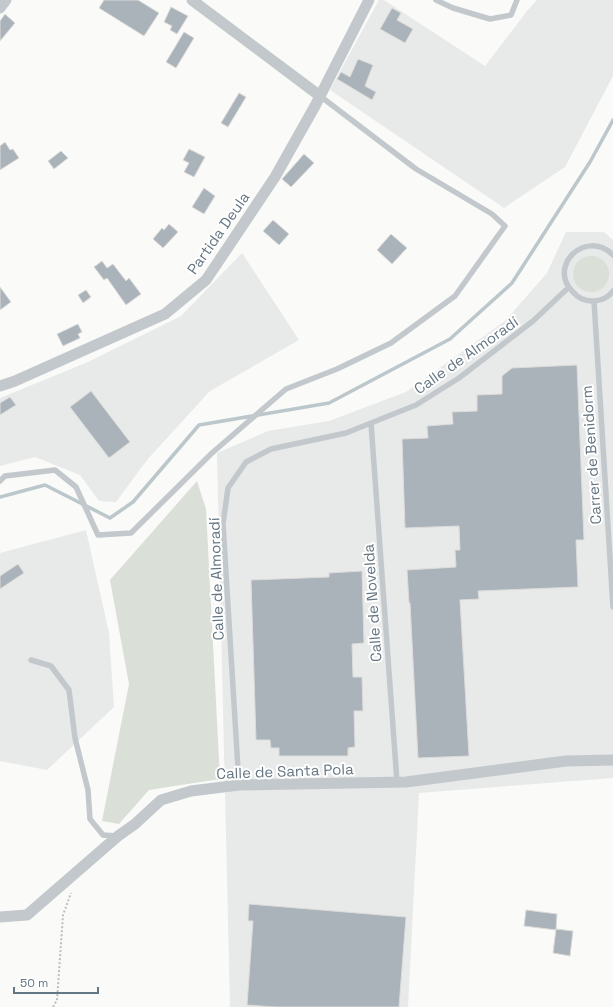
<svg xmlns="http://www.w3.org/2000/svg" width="613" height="1007" font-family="'Space Grotesk',sans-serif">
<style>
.built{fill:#e8e9e9}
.green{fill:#dadfd7}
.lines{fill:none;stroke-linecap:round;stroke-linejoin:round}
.stream{stroke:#bbc7cb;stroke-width:3.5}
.building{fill:#aab3b9;stroke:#dcdcda}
.path{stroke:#bbbfc2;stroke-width:2;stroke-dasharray:2 2;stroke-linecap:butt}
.lane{stroke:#c3c8cc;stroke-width:5.5}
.street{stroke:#c3c8cc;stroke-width:11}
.labels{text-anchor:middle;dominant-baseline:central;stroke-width:4;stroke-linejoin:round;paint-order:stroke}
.street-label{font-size:15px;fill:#657683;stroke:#fff}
</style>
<rect width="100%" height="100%" fill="#fafaf8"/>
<!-- built -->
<path class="built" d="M379,0H384L485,66L527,11L537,0H613V76L565,167L504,208L330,90Z
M566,232H604L613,240V778L419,793L408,1007H230L217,453L268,431L329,421L406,392L505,321L547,273Z
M242,253L299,340L210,391L147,460L116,502L99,501L80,475L35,457L0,466V398L88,362L181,316Z
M86,530L109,633L114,707L47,770L0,761V553Z"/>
<!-- green -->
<path class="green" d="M573 274a18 18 0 1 1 36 0a18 18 0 1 1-36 0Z
M197,481L206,509L220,779L149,790L119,824L102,821L129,684L110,580Z"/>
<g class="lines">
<!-- stream -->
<path class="stream" d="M0,497L45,485L110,518L133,502L199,425L329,403L450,339L512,283L590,162L613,120"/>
</g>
<!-- building -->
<path class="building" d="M104,0H138L159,13L144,36L99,8Z
M171,7L188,16L177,34L170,30L172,26L164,22Z
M392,8L401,13L397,20L413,29L405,43L380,29Z
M5,14L15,23L0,41V21Z
M184,32L194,38L176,68L166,62Z
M358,59L373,65L365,86L376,92L372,100L337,79L341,72L350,77Z
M239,93L246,97L228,127L221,123Z
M5,142L10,150L13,149L19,158L0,170V146Z
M189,149L205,157L194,177L184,172L189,163L183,160Z
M61,151L68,158L54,169L48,161Z
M304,154L314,163L291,187L282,179Z
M204,188L215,196L204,214L192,207Z
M273,220L289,234L279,245L263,231Z
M169,224L178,232L163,248L153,239L162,228L164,230Z
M391,234L407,248L392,264L377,250Z
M102,261L107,268L113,264L126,281L129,278L141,294L126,305L107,278L104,280L94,267Z
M0,287L11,302L0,310Z
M86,290L91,297L83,303L78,295Z
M78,324L82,332L78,334L80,338L63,346L57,334Z
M577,365L584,540H576L578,587L478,591L479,599L460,600L469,756L418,758L410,603H409L407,570L456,567L455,550H460L459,526L405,528L402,439L428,438L427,426L453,424L452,412L477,411V395L502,394V376L512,368Z
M91,391L130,442L109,458L70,407Z
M10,397L16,405L0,415V403Z
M18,564L24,573L0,589V576Z
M362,571L364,643L352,644L353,677H362L363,711H354L355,747L348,748V756H279V748H271L270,740H256L251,580L329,577V573Z
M249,904L406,917L399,1007H275L247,1005L253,921H248Z
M526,910L557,914L556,930L524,926Z
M556,929L573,931L570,956L553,953Z"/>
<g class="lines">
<!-- path -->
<path class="path" d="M53,1007L57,1000L63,915L71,893"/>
<!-- lane -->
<path class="lane" d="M436,0L453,8L490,19L511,15L517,0
M613,255C585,228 547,267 573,292C578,298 584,301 592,301C600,301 608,298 613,291
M594,301L613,607
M371,423L397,782
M0,481L5,476L55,470L76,487L98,535L131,533L212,453L286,389L337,369L391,343L455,296L505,226L492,214L416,169L320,96
M31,660L51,666L69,690L75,738L88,790L90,819L103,835L117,836
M239,785L223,524L228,488L246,462L271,449L346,433L416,405L459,378L533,321L568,288"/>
<!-- street -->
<path class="street" d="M192,0L320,96
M0,8L6,0
M0,386L15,381L165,314L206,280L275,177L315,106L369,0
M0,917L27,915L118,836L135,824L161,800L191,791L239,785L406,782L566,761L613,760"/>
</g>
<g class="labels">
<!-- street labels -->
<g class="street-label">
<text transform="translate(218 233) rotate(-55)">Partida Deula</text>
<text transform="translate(466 355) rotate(-35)">Calle de Almoradí</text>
<text transform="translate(591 455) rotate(-94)">Carrer de Benidorm</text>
<text transform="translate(216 579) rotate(-92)">Calle de Almoradí</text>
<text transform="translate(372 603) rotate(-94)">Calle de Novelda</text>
<text transform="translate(285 771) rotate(-2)">Calle de Santa Pola</text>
</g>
</g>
<!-- scale -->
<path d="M14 987v6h84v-6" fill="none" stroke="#657683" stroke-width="2"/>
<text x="20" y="987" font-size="12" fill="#657683" stroke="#ffffff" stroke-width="3" paint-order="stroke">50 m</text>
</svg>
